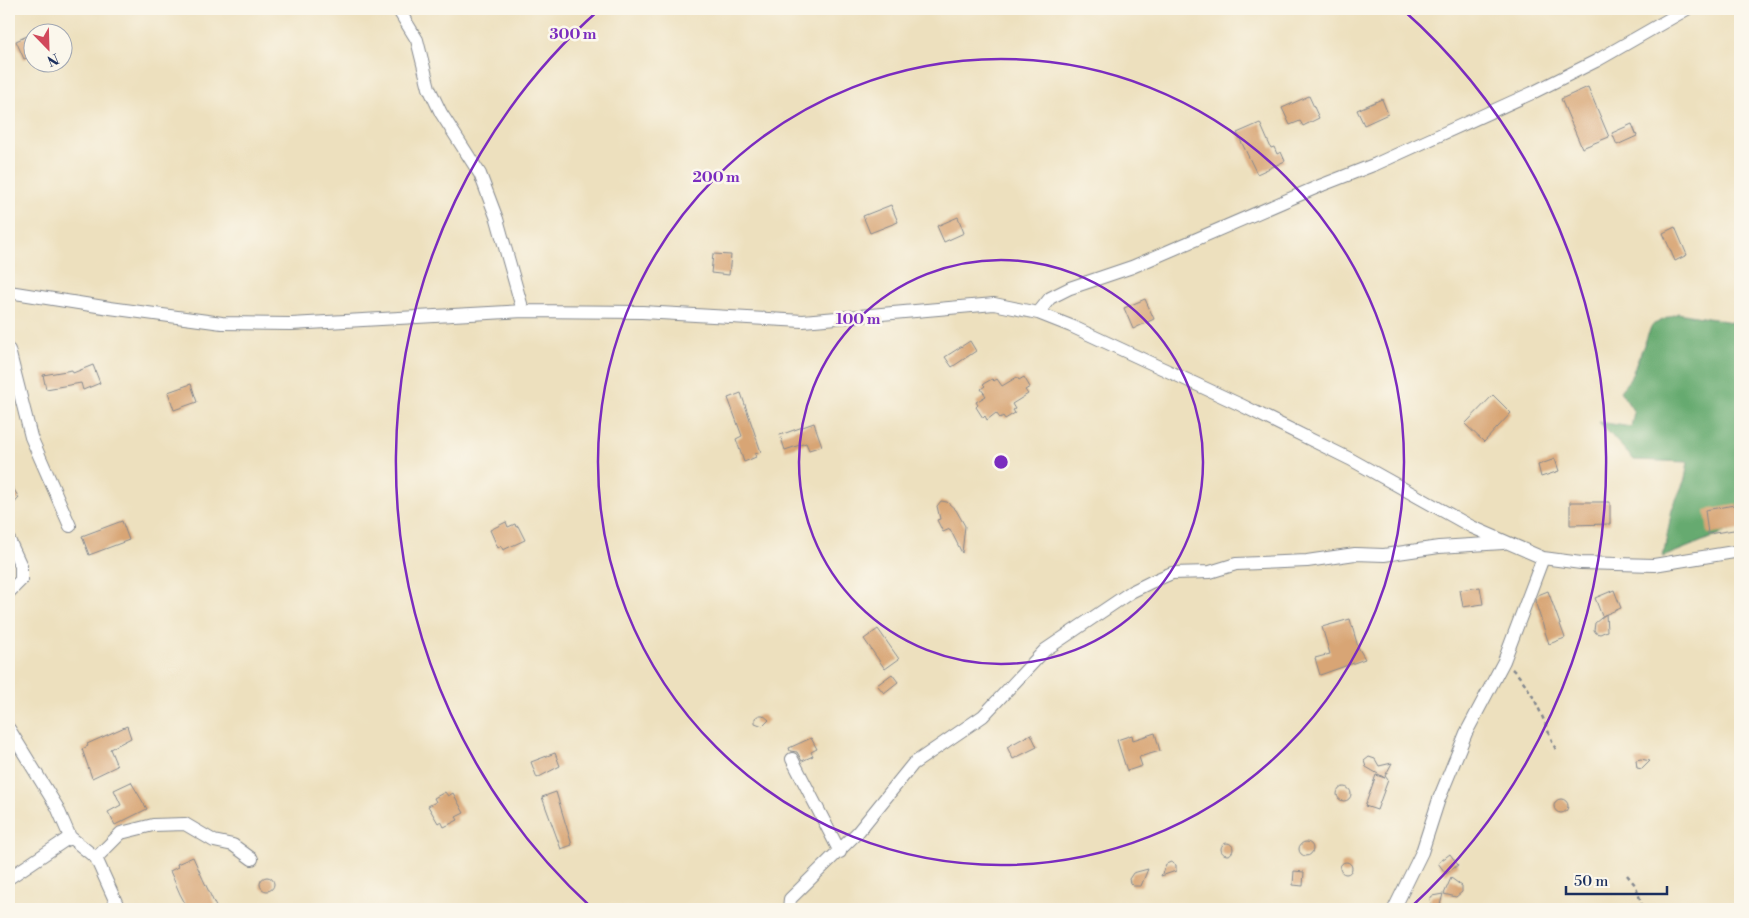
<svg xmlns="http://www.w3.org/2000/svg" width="1749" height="918" font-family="'Libre Bodoni',serif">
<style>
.forest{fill:#66aa6f;stroke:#406c66}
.building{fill:#d8a575}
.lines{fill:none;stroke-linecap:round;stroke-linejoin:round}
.minor-casing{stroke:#84888e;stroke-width:14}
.path{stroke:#84888e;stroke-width:2.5;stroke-dasharray:4 4;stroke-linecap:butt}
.minor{stroke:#fff;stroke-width:12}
.ring{fill:none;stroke:#7b2cbf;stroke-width:2.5}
.centre{fill:#7b2cbf;stroke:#fbf7ec;stroke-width:2.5}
.ring-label{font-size:15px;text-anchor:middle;font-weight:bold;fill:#7b2cbf;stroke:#fbf7ec;stroke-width:5;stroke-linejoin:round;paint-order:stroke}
</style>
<rect width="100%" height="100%" fill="#fbf7ec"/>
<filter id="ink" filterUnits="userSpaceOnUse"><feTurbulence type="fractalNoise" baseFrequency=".02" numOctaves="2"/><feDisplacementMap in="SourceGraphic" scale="10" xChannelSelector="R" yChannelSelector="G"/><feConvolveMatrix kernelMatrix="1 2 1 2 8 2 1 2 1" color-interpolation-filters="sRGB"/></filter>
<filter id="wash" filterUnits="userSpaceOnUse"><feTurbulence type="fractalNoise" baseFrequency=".0096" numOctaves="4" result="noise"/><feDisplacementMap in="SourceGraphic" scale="20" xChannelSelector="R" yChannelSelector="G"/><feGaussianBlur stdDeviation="1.12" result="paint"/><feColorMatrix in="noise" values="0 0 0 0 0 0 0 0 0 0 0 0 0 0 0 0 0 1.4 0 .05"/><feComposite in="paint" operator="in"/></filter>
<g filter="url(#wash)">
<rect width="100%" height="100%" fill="#ede0be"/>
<!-- forest -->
<path class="forest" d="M1678,313L1732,322L1740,343V526L1663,557L1672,509L1685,479L1688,462L1634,460L1599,422L1631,427L1634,412L1620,391L1630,379L1652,325Z"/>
<g id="blocks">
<!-- building -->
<path class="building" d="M27,36L32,56L24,59L16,41Z
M1588,87L1609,137L1582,148L1561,99Z
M1309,96L1319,118L1303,126L1300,121L1290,125L1282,108Z
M1382,99L1388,114L1364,125L1357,110Z
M1260,123L1271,148L1274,147L1277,154L1281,152L1285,161L1257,174L1237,133Z
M1632,124L1637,136L1617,145L1612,133Z
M891,205L898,222L870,233L863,216Z
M958,217L964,233L944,242L937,226Z
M1675,227L1687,255L1675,261L1663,233Z
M713,254L731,255L729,275L711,273Z
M1145,299L1154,319L1133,329L1124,308Z
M970,341L976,351L952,367L945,357Z
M93,365L100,383L83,390L81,383L46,389L43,375L72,370L73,373Z
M1017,377L1019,380L1024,377L1030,387L1025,390L1028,394L1012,404L1015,409L1013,410L1015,413L1005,419L1003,416L1000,418L996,413L987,420L985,416L983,418L976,407L978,405L976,402L986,396L981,389L985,386L983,384L992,379L994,381L997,379L1002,386Z
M191,384L197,402L174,410L168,392Z
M741,393L761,452L755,454L756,457L744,462L736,439L742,436L728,398Z
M1493,395L1511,413L1484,442L1465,424Z
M814,423L822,446L809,450L806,443L785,450L780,435Z
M1555,459L1559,471L1541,477L1538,465Z
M9,481L19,498L9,509Z
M941,501L947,502L956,510L965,526L962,553L950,529L943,532L937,520L940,519L937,506Z
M1570,502H1610V524L1570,525Z
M1740,504V529L1708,534L1705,510Z
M122,521L129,540L89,555L82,536Z
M506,522L508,527L515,524L516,527L518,526L525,540L503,550L501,546L498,548L490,530Z
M1480,587L1483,604L1463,607L1460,590Z
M1614,590L1621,608L1602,616L1595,598Z
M1548,591L1565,638L1549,644L1535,601L1538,595Z
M1606,614L1607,631L1600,634L1596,633L1594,630L1595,623Z
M1350,619L1358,647L1365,659L1320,675L1315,658L1330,654L1322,627Z
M878,629L899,659L885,669L864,639Z
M892,674L898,682L884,693L877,685Z
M759,715H763L769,720L763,726L755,723V718Z
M127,726L131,738L110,749L117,766L92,778L82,749L88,746L87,744Z
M1155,733L1160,751L1139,757L1142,766L1127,771L1117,740L1132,735L1133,740Z
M1031,734L1037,747L1013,759L1007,747Z
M811,738L817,749L811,752L813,756L802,761L797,752L790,751L789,748Z
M555,753L560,766L537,778L531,762Z
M1369,757L1375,759L1379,766L1392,763L1385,776L1388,780L1377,810L1365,806L1376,775L1385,778L1366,767L1364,761Z
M1641,759L1650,761L1642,769L1637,768L1636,760Z
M131,782L147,809L115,825L108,812L121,805L114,790Z
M1337 794a7 7 0 1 1 14 0a7 7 0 1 1-14 0Z
M445,792L448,796L453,793L464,813L456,817L458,820L444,827L441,821L438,823L428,806L436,802L434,798Z
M556,792L572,845L561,849L542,797Z
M1554 806a7 7 0 1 1 14 0a7 7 0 1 1-14 0Z
M1299 849a7 7 0 1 1 14 0a7 7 0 1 1-14 0Z
M1221 849a6 6 0 1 1 12 0a6 6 0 1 1-12 0Z
M1450,854L1458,865L1446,874L1438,863Z
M193,857L202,877L217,909H188L180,894L170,871L178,867L177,864Z
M1340 868a6 6 0 1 1 12 0a6 6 0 1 1-12 0Z
M1171,862L1176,865V871L1161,876L1166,864Z
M1148,869L1141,886H1133L1130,883L1129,879L1133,873Z
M1294,871L1304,872L1303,886L1293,885Z
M260 884a7 7 0 1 1 14 0a7 7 0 1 1-14 0Z
M1451,878L1462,886V892L1456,897L1444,894Z
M1443,894L1440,905L1436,906L1431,904L1430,899L1432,896Z"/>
</g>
</g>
<g filter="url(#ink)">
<use href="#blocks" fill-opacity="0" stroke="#84888e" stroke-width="1"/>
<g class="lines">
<defs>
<path id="minor" d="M398,9L417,40L429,88L441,113L480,174L497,219L523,311
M9,292L110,308L222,323L291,324L523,311L642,312L803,321L994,304L1038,313L1071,326L1241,405L1350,459L1472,527L1543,558L1581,563L1654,565L1740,551
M1038,313L1050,298L1070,288L1132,267L1322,185L1376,164L1532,93L1596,61L1687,9
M9,350L31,437L70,526
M9,540L21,566V580L9,592
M9,729L57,807L70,837L96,858L121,833L153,825L185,824L214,841L233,845L252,859
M792,759L840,852
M96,858L119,909
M9,878L70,837
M789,909L790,899L858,832L913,764L983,716L1045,650L1131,592L1151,582L1172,573L1210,572L1236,564L1307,561L1355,554L1384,555L1439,547L1503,543
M1394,909L1422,852L1439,799L1466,733L1504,661L1543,558"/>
</defs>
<!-- minor casing -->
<use href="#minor" class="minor-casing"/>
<!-- path -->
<path class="path" d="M1512,669C1535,690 1544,723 1556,750
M1627,875L1636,886L1643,909"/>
<!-- minor -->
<use href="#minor" class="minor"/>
</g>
</g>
<!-- distance rings -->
<g class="ring">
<circle cx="1001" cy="462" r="202"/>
<circle cx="1001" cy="462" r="403"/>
<path d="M592 908A605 605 0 0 1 600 9M1402 9A605 605 0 0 1 1410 908"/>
</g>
<circle cx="1001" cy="462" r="8" class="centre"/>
<g class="ring-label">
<text x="573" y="39">300 m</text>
<text x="716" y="182">200 m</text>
<text x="858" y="324">100 m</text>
</g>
<!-- margin -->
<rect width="1749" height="918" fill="none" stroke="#fbf7ec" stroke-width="30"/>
<!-- north arrow -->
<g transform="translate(48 48) rotate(157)"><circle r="24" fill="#fbf7ec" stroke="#a1a7b3"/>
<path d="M0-4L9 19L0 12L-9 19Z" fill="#d1495b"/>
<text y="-8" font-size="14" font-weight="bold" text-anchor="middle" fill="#1b2f5e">N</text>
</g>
<!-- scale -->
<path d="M1566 886v8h101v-8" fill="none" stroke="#1b2f5e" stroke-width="2.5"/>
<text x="1574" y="886" font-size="15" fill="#1b2f5e" stroke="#fbf7ec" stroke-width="4" paint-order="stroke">50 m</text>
</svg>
